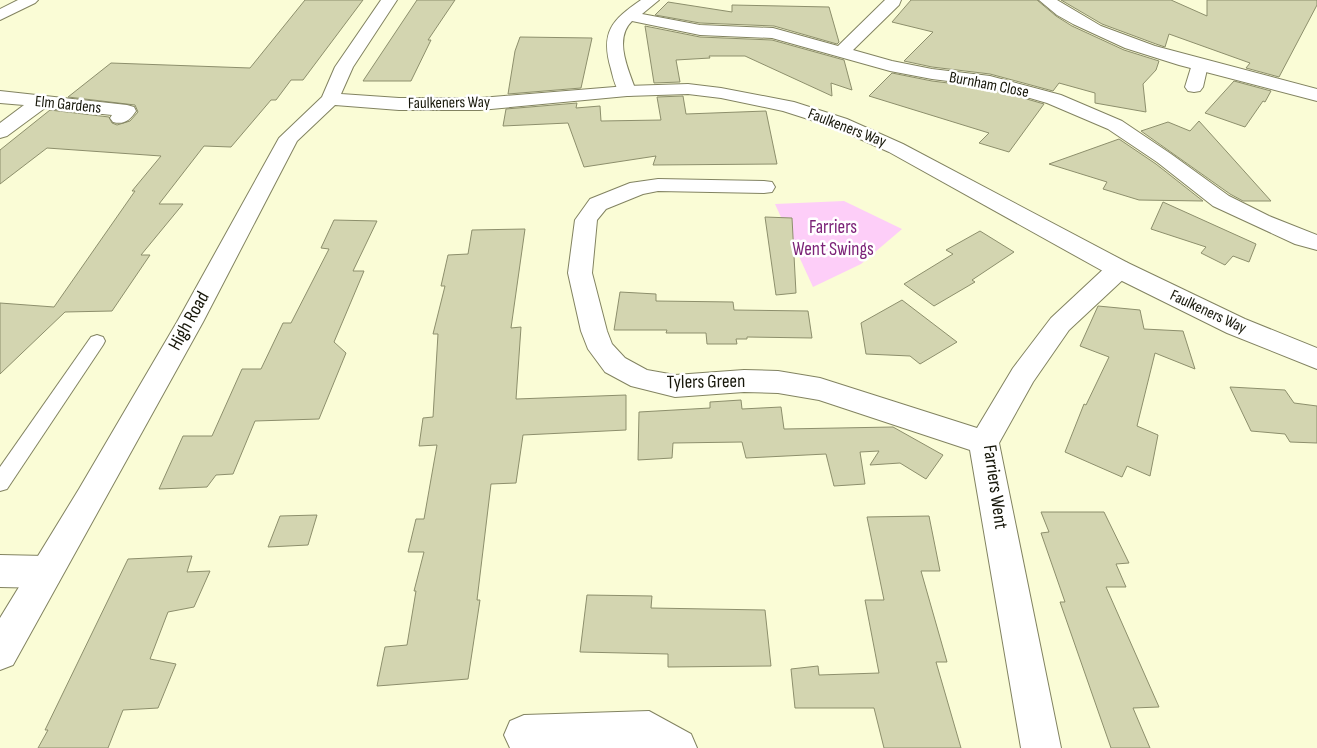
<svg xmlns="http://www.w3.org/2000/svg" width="1317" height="748" font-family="'Sofia Sans Condensed',sans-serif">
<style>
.green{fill:#fdcef8}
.building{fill:#d3d5b0;stroke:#8d8f6c}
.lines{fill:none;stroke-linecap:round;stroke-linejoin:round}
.lane-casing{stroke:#828361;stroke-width:2}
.street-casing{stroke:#828361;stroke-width:2}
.secondary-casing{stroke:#828361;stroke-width:2}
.lane{fill:#fff;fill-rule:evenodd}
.street{fill:#fff;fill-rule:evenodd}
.secondary{fill:#fff;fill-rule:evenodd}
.labels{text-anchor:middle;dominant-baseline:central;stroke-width:5;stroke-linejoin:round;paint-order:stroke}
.far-street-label{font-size:16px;fill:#17170a;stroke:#fff}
.park-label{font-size:19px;fill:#7c2378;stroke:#fff}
.street-label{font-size:19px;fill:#17170a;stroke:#fff}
</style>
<rect width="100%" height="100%" fill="#fafcd6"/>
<!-- green -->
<path class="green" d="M844,201L902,229L861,264L813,287L775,204Z"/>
<!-- building -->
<path class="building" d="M305,0H363L303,80H291L276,100H271L231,147L204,146L159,204H183L141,255H150L112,311L65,312L0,374V303L54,307L135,191H132L161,156L47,148L0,184V150L50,110L109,117L112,123L117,125L130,121L138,112L135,105L68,97L111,63L250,68Z
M417,0H455L428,40H431L411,81H363Z
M911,0H1037L1056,16L1072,26L1124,50L1159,61L1156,70L1143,84L1146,112L1095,103V93L1059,83L1053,91L990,74L932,67L904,61L933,32L892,22Z
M1061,0H1171L1207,16V0H1317V5L1279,77L1246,68L1250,63L1169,34L1165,47L1156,44L1102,24Z
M668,2L732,12V5L829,7L839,42L837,44L774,26L700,23L655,15Z
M645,26L700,37L772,40L844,60L852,90L831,83L832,96L745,56H709L710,58L676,60L680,82L654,83Z
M520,37L592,38L581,88L508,94L515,51Z
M892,73L932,81L989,88L1044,104L1009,152L979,143L989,133L869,96Z
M1234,81L1271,91L1265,102L1263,101L1245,127L1205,113Z
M683,96L686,114L766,111L777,164L653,165L656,156L584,167L568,123L503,126L506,109L577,103L576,108L600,106L601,121L661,120L657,97Z
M1199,121L1227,152L1271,201H1243L1230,194L1141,131L1168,122L1190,131Z
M1119,139L1156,164L1203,201L1139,200L1103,189L1107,182L1049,164Z
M1163,202L1256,244L1249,262L1233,256L1225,265L1201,253L1206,247L1151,229Z
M765,217L792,218L796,293L776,295Z
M334,220L377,221L353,271H364L334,342L346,353L319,419L255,421L233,474L216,475L207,487L159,489L183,436H212L242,369H261L283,323H291L329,249L321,248Z
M525,229L511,328L521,327L516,399L626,395V430L523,435L516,483L491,484L477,600H480L468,679L377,686L385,647L407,645L416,591H414L424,552H408L416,519H424L437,445L419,446L423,418L433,417L438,334H433L445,286H441L448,255L468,254L472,230Z
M980,231L1014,252L972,280L975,282L934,306L904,284L953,254L946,250Z
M620,292L656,294V301L733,302L734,310L808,311L812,338L747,337V339H736L737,344H707L706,333H666L667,330H614Z
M902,300L957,342L920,364L910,356L866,354L861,323Z
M1098,306L1140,310L1144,329L1183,331L1195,369L1155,353L1137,426L1158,435L1150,476L1127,466L1122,477L1065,452L1084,404L1086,405L1109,357L1080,346Z
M1230,387L1285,390L1294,403L1317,406V443L1290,442L1285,434L1251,431Z
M741,400L742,409L781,407L784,429L893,427L943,455L926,479L900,463L870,465L879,451L860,452L865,484L834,486L826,454L746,458L742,442L673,443L672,458L638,460L639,412L710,408V402Z
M1041,512H1104L1129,563L1116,564L1126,587H1106L1159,707L1133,708L1150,748H1111L1060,602H1065L1041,533L1049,532Z
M317,515L308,545L268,547L280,516Z
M929,516L940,571H921L947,662H936L961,748H884L874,708H795L791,669L818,666L819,675L879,673L865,600H884L867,517Z
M192,556L187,572L210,571L194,607L168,612L150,659L176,664L158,708L123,710L108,748H38L48,730H45L128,559Z
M587,595L652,596L651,608L765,610L771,666L668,667V654L580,652Z"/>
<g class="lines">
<defs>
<path id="lane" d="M97,335L103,337L105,341L103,345L7,489L0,491V467L91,337Z"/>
<path id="street" d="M18,0H38L35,3L0,20V9Z
M641,0H659L642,14L700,25L773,28L838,46L885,0H901L899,5L853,50L892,61L932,69L990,76L1061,95L1122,121L1171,154L1229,196L1269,216L1317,235V250L1295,244L1213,206L1157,162L1108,129L1047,103L989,86L932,79L890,71L772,38L700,35L632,21C613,39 629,71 636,91L633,95L627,96L621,95C615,87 613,77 611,69C600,32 612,20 641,0Z
M1199,60L1205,61L1208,65L1203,87L1200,91L1194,92L1188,91L1185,87L1193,61Z
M0,91L127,105L134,107L136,111C130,120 124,125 113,122L110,118L112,115L45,108L7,136L0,138V123L24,105L0,103Z
M658,179L764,181L772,182L775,187L772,192L764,193L658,191L643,194L606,209L597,220L592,273L607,331L612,344L625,358L647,370L675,375L744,370L778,371L820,378L977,428L1013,368L1051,318L1110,263L1119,261L1128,263L1131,269L1128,275L1069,330L1033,382L999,443L1061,748H1021L970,450L819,400L778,393L744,392L675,397L631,386L605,372L588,349L581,331L568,273L575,220L590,199L630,183Z
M0,555L46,556L58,561L63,572L58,583L46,588L0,587Z
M649,711L691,734L697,748H510L504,735L510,721L524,715Z"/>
<path id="secondary" d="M381,0H397L353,67L341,94L399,98H480L627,86L688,84L721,88L794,102L847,119L903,144L1128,263L1245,319L1317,348V369L1227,333L1110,275L889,152L833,127L783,111L721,98L688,94L627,96L480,110H399L335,105L297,141L203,322L13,665L0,670V618L79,489L177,322L279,138L322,97L335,67Z
M1039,0H1057L1101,26L1155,46L1317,89V101L1179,65L1125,48L1073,24L1057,15Z"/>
</defs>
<!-- lane casing -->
<use href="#lane" class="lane-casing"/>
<!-- street casing -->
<use href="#street" class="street-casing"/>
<!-- secondary casing -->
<use href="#secondary" class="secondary-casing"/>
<!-- lane -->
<use href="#lane" class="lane"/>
<!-- street -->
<use href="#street" class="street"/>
<!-- secondary -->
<use href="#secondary" class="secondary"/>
</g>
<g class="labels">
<!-- far-street labels -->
<g class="far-street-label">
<text transform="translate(989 85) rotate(11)">Burnham Close</text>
<text transform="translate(449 103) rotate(-1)">Faulkeners Way</text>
<text transform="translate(68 105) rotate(6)">Elm Gardens</text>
<text transform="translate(847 128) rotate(21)">Faulkeners Way</text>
<text transform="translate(1208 312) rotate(25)">Faulkeners Way</text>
</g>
<!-- park labels -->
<g class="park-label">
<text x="833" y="227">Farriers<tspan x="833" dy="22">Went Swings</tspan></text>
</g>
<!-- street labels -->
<g class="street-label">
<text transform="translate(189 321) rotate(-61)">High Road</text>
<text transform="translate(706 382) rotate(-1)">Tylers Green</text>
<text transform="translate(995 487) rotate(82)">Farriers Went</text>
</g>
</g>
</svg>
